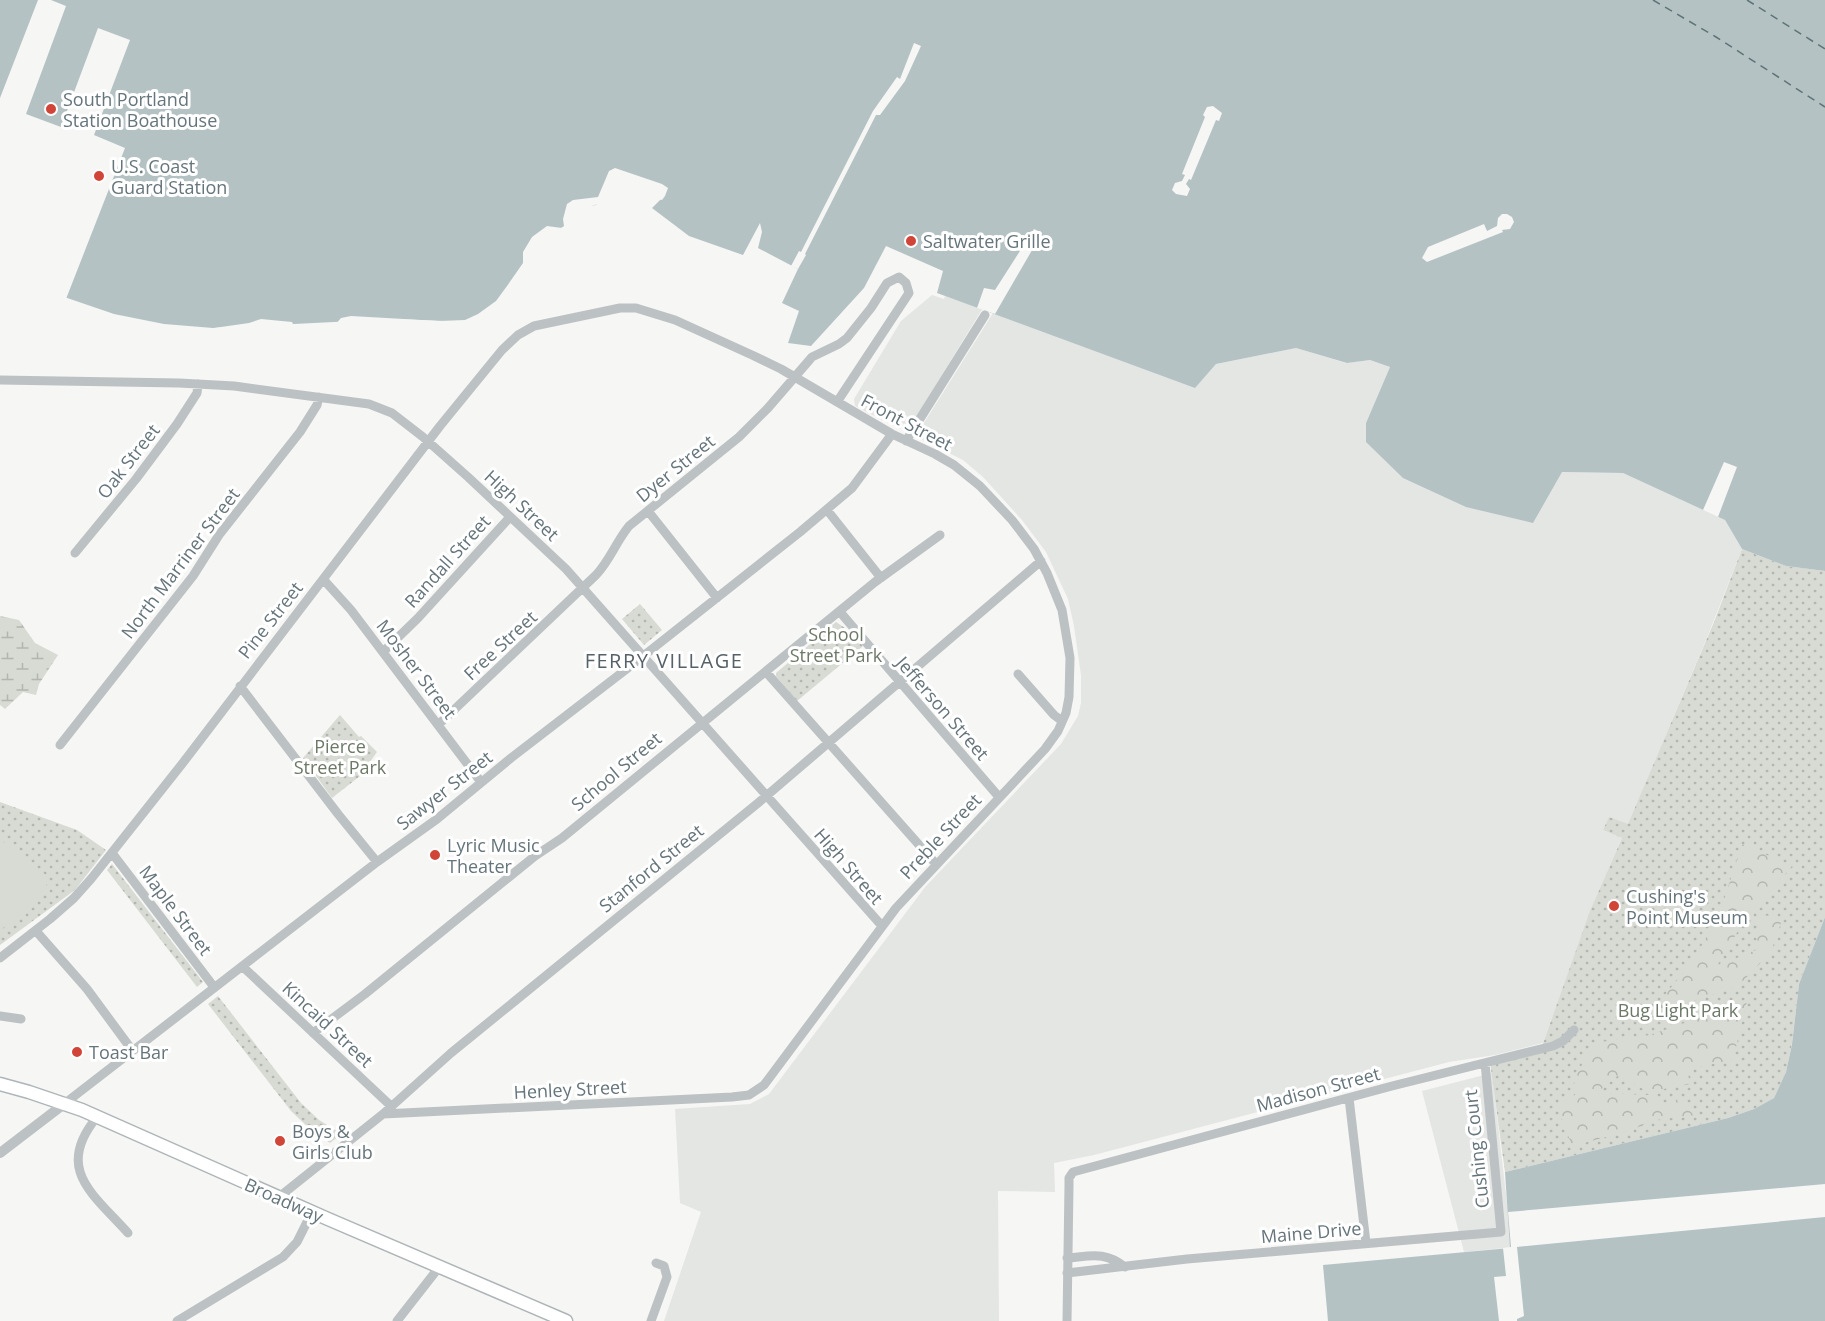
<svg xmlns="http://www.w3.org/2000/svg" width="1825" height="1321" font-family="'Open Sans',sans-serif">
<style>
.built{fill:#e4e6e4}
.grass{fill:url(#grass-dots)}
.forest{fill:url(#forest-crowns)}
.wetland{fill:url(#wetland-marsh)}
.pitch{fill:#d7dbd3}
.water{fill:#b4c2c4}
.pier{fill:#f6f6f4}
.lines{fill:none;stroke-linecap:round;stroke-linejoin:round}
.ferry{stroke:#5f7477;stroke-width:1.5;stroke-dasharray:8 6;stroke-linecap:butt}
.secondary-casing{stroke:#aeb5b8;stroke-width:15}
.minor{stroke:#bcc1c3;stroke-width:9}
.tertiary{stroke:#bcc1c3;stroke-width:10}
.secondary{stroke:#fff;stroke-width:12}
.poi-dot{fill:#d14539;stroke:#fff;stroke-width:2}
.labels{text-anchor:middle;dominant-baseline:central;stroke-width:6;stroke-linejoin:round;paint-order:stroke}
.poi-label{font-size:18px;fill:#65757b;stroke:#fff;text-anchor:start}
.street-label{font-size:18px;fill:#65757b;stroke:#fff}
.park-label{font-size:18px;fill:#6d7967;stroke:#fff}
.neighbourhood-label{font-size:20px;letter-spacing:1.5px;fill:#566267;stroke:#fff}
</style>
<defs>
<pattern id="grass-dots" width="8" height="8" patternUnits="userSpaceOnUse" patternTransform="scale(1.5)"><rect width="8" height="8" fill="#d7dbd3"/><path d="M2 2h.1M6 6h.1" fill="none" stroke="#b2b6b0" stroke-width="1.8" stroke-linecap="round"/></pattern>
<pattern id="forest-crowns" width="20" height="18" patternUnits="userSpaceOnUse" patternTransform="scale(1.5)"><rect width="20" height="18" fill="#d7dbd3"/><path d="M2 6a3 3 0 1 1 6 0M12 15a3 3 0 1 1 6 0" fill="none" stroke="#b2b6b0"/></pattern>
<pattern id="wetland-marsh" width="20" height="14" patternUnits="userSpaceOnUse" patternTransform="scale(1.5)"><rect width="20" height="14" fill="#d7dbd3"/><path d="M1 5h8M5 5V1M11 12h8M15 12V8" fill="none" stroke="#b2b6b0"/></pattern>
</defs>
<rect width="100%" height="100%" fill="#f6f6f4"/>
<!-- built -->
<path class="built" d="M932,295L944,299L945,296L977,307L989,298L912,424L900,429L855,406L854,399L901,321Z
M993,313L1195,387L1216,364L1296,348L1346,363L1370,360L1390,367L1366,423L1562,472L1623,473L1725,520L1742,549L1708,635L1628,825L1609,818L1603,830L1622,838L1595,900L1543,1043L1495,1055L1449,1062L1094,1155L1054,1163L1055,1192L998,1191L999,1321H664L701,1212L680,1203L675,1109L750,1104L769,1094L926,886L1061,744L1078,716L1081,703V675L1074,626L1068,599L1046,552L1022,520L983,477L963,460L917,437V434Z
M1492,1073L1508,1212L1825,1217L1464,1252L1422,1091Z"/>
<!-- grass -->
<path class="grass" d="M1742,549L1786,566L1825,571V917L1799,984L1792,1043L1786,1072L1774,1098L1754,1109L1728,1118L1505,1172L1490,1062L1541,1049L1590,911L1622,838L1603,830L1609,817L1628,824L1714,622Z
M640,604L662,630L644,645L622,619Z
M836,622L848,630L863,646L797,701L776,676V673Z
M340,715L359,737L361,736L377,752L360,776L332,798L303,758Z
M0,802L77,830L106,850L75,890L0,945Z
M112,864L203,982L197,987L107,870Z
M218,996L301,1103L319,1120L342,1134L330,1143L310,1129L291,1111L208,1004Z"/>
<!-- forest -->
<path class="forest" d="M1742,844L1792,866L1738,931L1717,966L1756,950L1759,915L1783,917L1771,952L1738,986L1656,1013L1654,1008L1691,963L1718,918Z
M1747,1001L1733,1060L1687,1069L1690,1084L1648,1092L1619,1075L1596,1093L1649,1095L1664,1106L1684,1097L1696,1115L1656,1120L1626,1132L1572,1146L1556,1103L1575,1095L1574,1079L1594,1043L1650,1035Z"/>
<!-- wetland -->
<path class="wetland" d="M0,616L19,620L35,643L58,655L39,684L36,695L23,692L5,709L0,705Z"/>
<!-- pitch -->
<path class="pitch" d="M0,839L23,859L46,875V893L30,909L0,930Z"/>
<!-- water -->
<path class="water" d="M0,0H1825V571L1786,566L1742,549L1725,520L1623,473L1562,472L1533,523L1466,507L1403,478L1366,442V423L1390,367L1370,360L1347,363L1296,348L1216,364L1195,388L937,293L943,271L886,246L864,288L811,346L788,343L799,311L782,303L798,269L758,248L762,232L760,223L743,255L689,236L652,208L661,199L664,191L614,173L596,205L578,208L570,213L569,224L542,237L494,307L468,322L394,319L213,328L164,324L114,314L0,275Z
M1825,917V1321H1328L1323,1265L1510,1248L1505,1172L1728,1118L1754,1109L1774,1098L1786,1072L1792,1044L1799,984Z"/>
<!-- pier -->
<path class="pier" d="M38,0H51L66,6L26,114L61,127L98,28L130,40L94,135L125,148L66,299L0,277V98Z
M914,43L921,46L905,81L880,115H876L805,254L806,255L798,269L791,266L799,251L801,252L873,111L897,77L900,79Z
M1213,106L1222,113L1219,121L1216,120L1191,180L1189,179L1186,184L1190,189L1187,196L1176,194L1172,190L1175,183L1182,181L1185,175L1182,174L1205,117L1203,115L1207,107Z
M615,168L662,184L668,188L665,196L662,200L658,199L660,192L620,176L615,177L601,203L576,211L573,214L571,225L564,235L545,239L539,245L529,266L496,309L481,321L468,325L428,326L394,322L335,325L341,318L351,316L439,321L465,320L478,314L496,301L507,286L523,263V252L532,237L547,226L562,228L564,226L563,219L567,204L573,200L598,197L609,171Z
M1502,214H1507L1512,217L1514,222L1510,229L1502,230L1503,232L1427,262L1422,258L1428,247L1484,224L1487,231L1497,226L1498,218Z
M1034,229L1042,233L995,314L977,308L984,288L995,290Z
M261,319L292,322L294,326H263L214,331V328L249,323Z
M1724,462L1737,467L1718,517L1703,510Z
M1825,1184V1217L1517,1247L1524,1316L1517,1319V1321H1499L1494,1277L1506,1276L1503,1248L1511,1247L1508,1212Z"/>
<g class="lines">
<!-- ferry -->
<path class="ferry" d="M1653,0L1716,37L1825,107
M1747,0L1825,49"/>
<defs>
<path id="secondary" d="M0,1084L29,1092L82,1110L328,1219L566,1321"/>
</defs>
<!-- secondary casing -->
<use href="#secondary" class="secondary-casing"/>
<!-- minor -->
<path class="minor" d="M0,380L179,383L234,386L369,404L392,413L423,437L468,477L566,569L882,926
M906,441L985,315
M827,510L881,578
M648,511L717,598
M75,553L136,479L177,424L197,393L198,384
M323,579L351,610L481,782
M840,612L999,797
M383,652L418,618L510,517
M766,672L936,864
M1018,674L1054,715L1062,721
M240,686L338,814L377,862
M438,725L596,575C610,560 616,542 629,526L739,437L768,408L812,357L839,344L847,338L871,308L887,283L899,277L906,283L909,293L837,402
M60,745L193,576L219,535L300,432L317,405L319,397
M112,853L214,987
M36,931L87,989L132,1050
M0,958L50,919L74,898L91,879L182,764L440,426L502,350L518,335L534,326L620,308H636L675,320L752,355L781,369L892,434L935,454L954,465L980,486L1012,520L1034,549L1047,573L1062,610L1070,658L1069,697L1066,713L1058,731L1045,749L896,908L764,1085L749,1095L732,1097L383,1114
M242,966L391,1106
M0,1016L21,1019
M313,1033L365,994L535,856L562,838L875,582L940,535
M1349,1098L1366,1243
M64,1104L377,862L437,819L511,758L637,661L800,532L852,488L892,434
M97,1117C54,1169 93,1194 128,1233
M279,1197L383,1114L451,1053L758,803L1041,561
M1067,1258C1091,1256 1105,1251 1125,1267
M1067,1273L1187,1259L1501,1232L1485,1063
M177,1321L283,1257L297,1242L312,1212
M397,1321L440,1266
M651,1321L667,1277L664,1266L656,1263
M1067,1321L1069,1185V1178L1073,1172L1392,1086L1553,1046L1563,1041L1574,1030"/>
<!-- tertiary -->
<path class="tertiary" d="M0,1153L64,1104"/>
<!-- secondary -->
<use href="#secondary" class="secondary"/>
</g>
<!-- markers -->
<g class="poi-dot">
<circle cx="51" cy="109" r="6"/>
<circle cx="99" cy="176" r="6"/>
<circle cx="911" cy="241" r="6"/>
<circle cx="435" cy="855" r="6"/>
<circle cx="1614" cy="906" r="6"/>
<circle cx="77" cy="1052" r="6"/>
<circle cx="280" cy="1141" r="6"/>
</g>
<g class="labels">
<!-- poi labels -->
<g class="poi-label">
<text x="63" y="99">South Portland<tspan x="63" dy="21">Station Boathouse</tspan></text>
<text x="111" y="166">U.S. Coast<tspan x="111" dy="21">Guard Station</tspan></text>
<text x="923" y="241">Saltwater Grille</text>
<text x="447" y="845">Lyric Music<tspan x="447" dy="21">Theater</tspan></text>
<text x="1626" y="896">Cushing's<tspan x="1626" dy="21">Point Museum</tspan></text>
<text x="89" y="1052">Toast Bar</text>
<text x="292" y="1131">Boys &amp;<tspan x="292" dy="21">Girls Club</tspan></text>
</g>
<!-- street labels -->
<g class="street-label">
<text transform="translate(907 422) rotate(28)">Front Street</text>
<text transform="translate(128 461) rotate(-52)">Oak Street</text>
<text transform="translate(675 468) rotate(-39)">Dyer Street</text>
<text transform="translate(522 505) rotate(43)">High Street</text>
<text transform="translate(447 561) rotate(-48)">Randall Street</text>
<text transform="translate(180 563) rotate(-53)">North Marriner Street</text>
<text transform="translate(270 620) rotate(-52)">Pine Street</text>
<text transform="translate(500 645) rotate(-43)">Free Street</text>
<text transform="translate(417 669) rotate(53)">Mosher Street</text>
<text transform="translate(943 708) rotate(49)">Jefferson Street</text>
<text transform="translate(616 771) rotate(-40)">School Street</text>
<text transform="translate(444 790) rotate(-38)">Sawyer Street</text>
<text transform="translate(940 836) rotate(-47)">Preble Street</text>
<text transform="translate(849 866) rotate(49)">High Street</text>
<text transform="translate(651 868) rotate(-39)">Stanford Street</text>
<text transform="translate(176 910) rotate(53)">Maple Street</text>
<text transform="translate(328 1024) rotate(43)">Kincaid Street</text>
<text transform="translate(570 1089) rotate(-3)">Henley Street</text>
<text transform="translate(1318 1089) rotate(-15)">Madison Street</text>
<text transform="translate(1476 1149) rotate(-96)">Cushing Court</text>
<text transform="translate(284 1200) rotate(24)">Broadway</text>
<text transform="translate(1311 1232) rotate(-5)">Maine Drive</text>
</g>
<!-- park labels -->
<g class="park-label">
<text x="836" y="634">School<tspan x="836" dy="21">Street Park</tspan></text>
<text x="340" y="746">Pierce<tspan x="340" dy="21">Street Park</tspan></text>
<text x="1678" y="1010">Bug Light Park</text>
</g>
<!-- neighbourhood labels -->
<g class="neighbourhood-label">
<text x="664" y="660">FERRY VILLAGE</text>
</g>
</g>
</svg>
